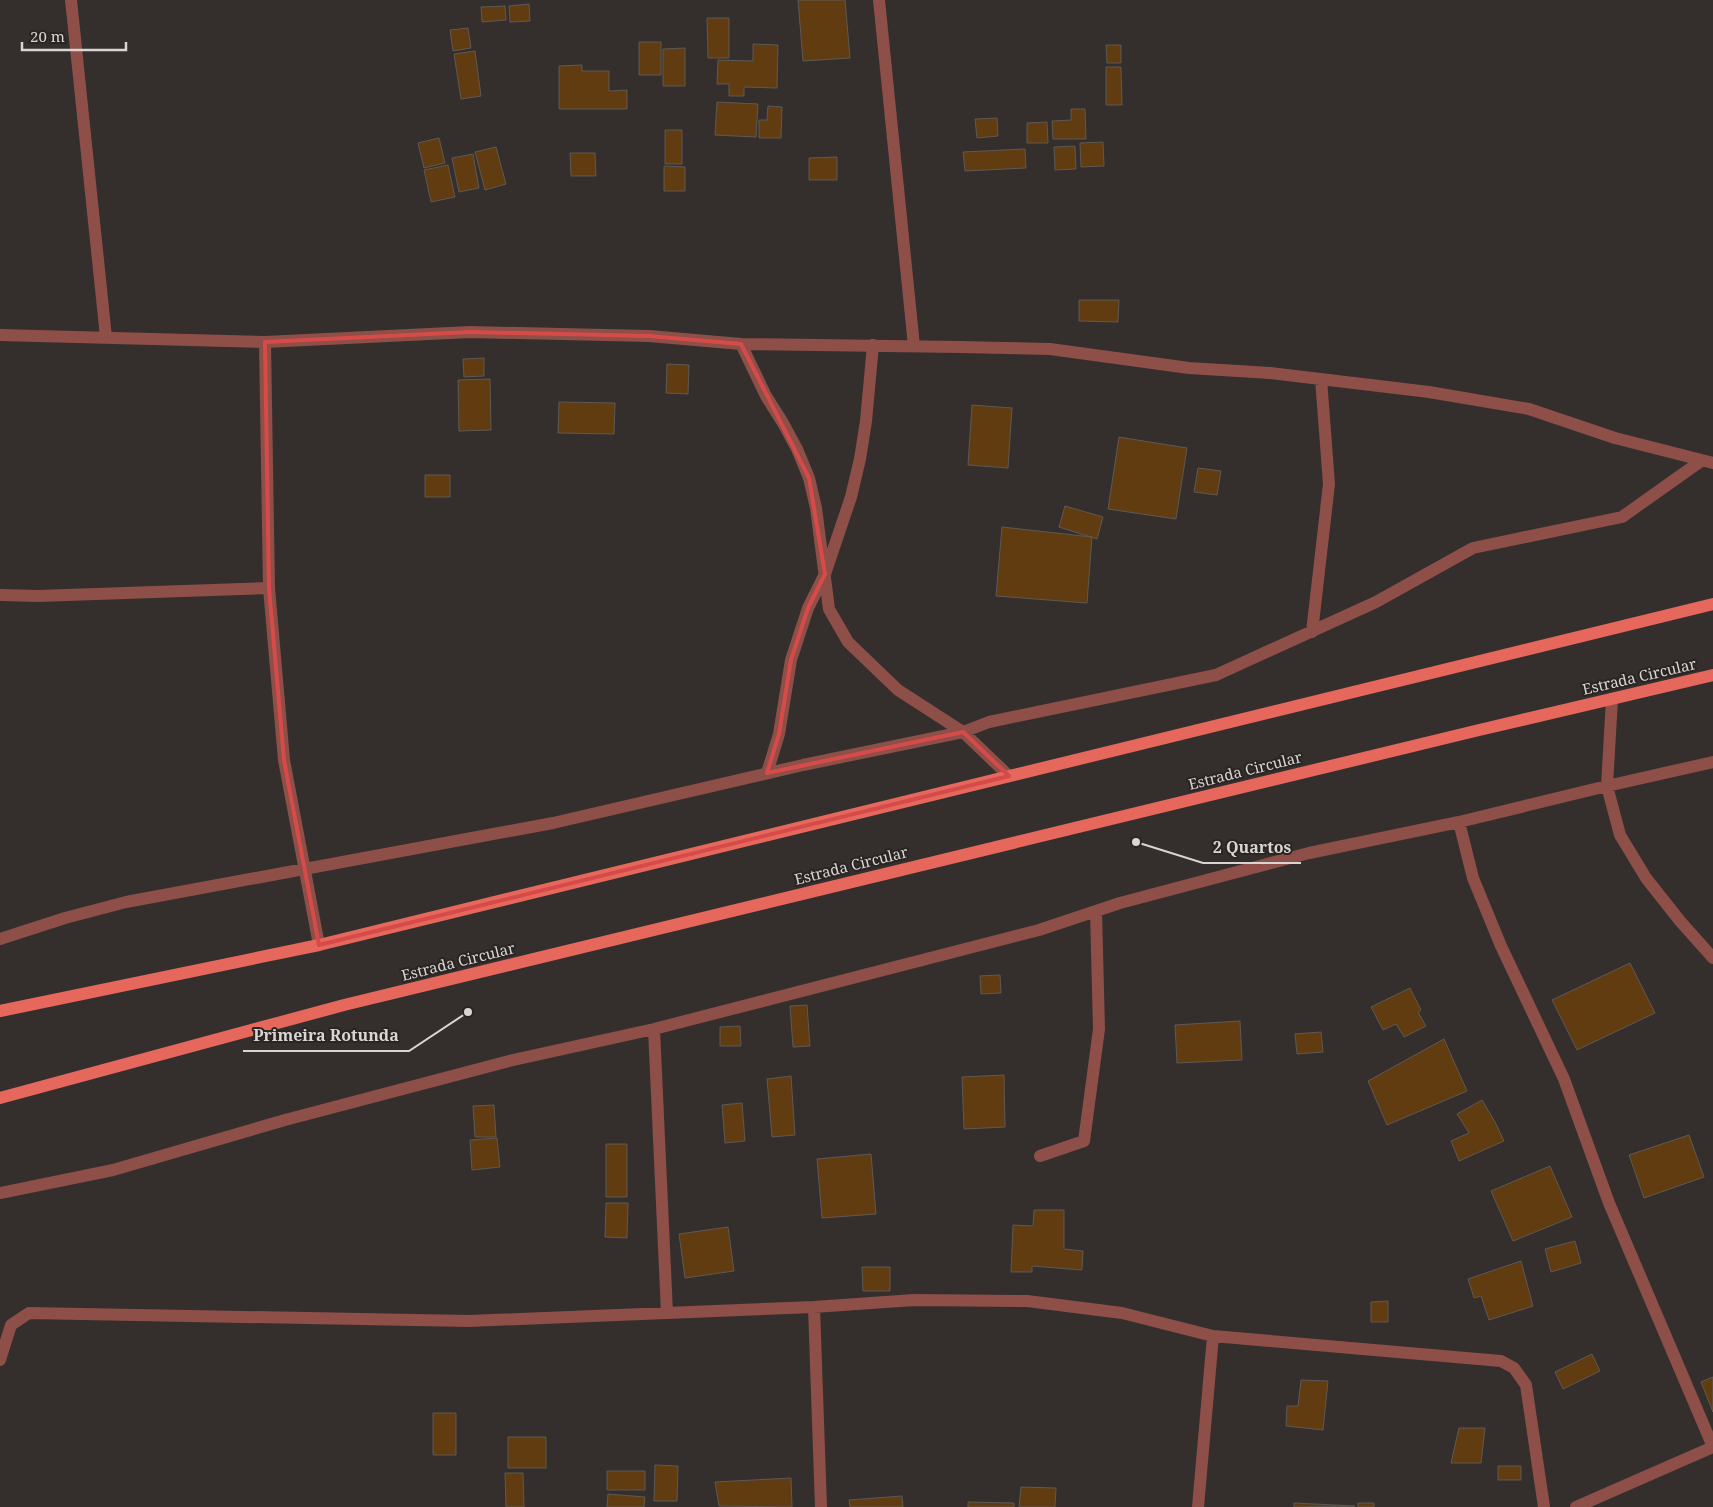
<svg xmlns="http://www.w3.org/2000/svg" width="1713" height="1507" font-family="'Noto Serif',serif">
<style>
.building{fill:#613c10;stroke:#5e5955}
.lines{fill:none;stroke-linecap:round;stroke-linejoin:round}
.minor{stroke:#8d4f47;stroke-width:12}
.major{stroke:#e6675b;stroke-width:12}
.marked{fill:none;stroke:#d64b4a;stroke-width:4;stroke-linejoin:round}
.labels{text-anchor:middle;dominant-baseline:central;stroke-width:4;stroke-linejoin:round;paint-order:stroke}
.street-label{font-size:15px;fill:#d8d5d3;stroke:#2a2523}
.leader{fill:none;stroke:#d8d5d3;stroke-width:2}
.callout-dot{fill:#d8d5d3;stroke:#2a2523;stroke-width:2}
.callout-label{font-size:16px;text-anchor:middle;font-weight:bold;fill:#d8d5d3;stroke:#2a2523;stroke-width:4;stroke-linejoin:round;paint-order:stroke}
</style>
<rect width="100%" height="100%" fill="#342f2d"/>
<!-- building -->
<path class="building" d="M798,0H845L850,58L803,61Z
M529,4L530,21L510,22L509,6Z
M505,6L506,20L482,22L481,7Z
M707,18H729V58H708Z
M468,28L471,48L453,51L450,30Z
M639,42H661V75H639Z
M753,44L778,45L777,88L744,87V96H729V84H717L718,60L753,61Z
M1106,45H1121V63H1107Z
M685,48V86H663V49Z
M475,51L481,96L461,99L454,54Z
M582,65V71H609V91L627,90V109H559V66Z
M1106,67H1121L1122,105H1106Z
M717,102L758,104L756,137L715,135Z
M768,106L782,107L781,138H759V120H767Z
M1071,109H1085L1086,139H1053L1052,121L1071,120Z
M997,118L998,136L977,138L975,119Z
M1047,122L1048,143H1027V123Z
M665,130H682V164H665Z
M439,138L445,163L424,168L418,143Z
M1103,142L1104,166L1081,167L1080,143Z
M1075,146L1076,169L1055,170L1054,147Z
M496,147L506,184L485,190L475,152Z
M1025,149L1026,168L965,171L963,152Z
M570,153H595L596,176H571Z
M473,154L479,188L459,192L452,158Z
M837,157V180H809V158Z
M448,165L455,197L431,202L424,170Z
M664,166L685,167V191H664Z
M1079,300H1119L1118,322L1079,321Z
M484,358V376L464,377L463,359Z
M667,364L689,365L688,394L666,393Z
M490,379L491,430L459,431L458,380Z
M559,402L615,403L614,434L558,433Z
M972,405L1012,408L1008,468L968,465Z
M1119,437L1187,448L1176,519L1108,509Z
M1198,468L1221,471L1217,495L1194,492Z
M425,475H450V497H425Z
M1065,506L1103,517L1097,539L1059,527Z
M1002,527L1092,537L1087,603L996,596Z
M1630,963L1655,1013L1577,1050L1552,1000Z
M1000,975L1001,993L981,994L980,976Z
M1410,988L1421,1010L1418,1012L1426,1026L1404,1037L1396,1024L1383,1030L1371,1007Z
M807,1005L810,1046L793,1047L790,1006Z
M1240,1021L1242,1060L1177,1063L1175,1025Z
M740,1026L741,1046H720V1027Z
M1321,1032L1323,1052L1297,1054L1295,1034Z
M1444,1039L1467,1091L1387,1125L1368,1081Z
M1004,1075L1005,1127L964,1129L962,1077Z
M791,1076L795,1135L772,1137L767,1079Z
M1482,1100L1495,1122L1504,1141L1459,1161L1451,1141L1469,1133L1457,1114Z
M742,1103L745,1141L725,1143L722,1105Z
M494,1105L496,1137H475L473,1106Z
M1689,1135L1704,1177L1644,1198L1629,1155Z
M497,1138L500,1167L472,1170L470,1140Z
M606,1144H627V1197H606Z
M871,1154L876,1214L822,1218L817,1159Z
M1550,1166L1572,1217L1513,1241L1491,1191Z
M606,1203H628L627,1238L605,1237Z
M1034,1210H1064V1249L1083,1251L1082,1270L1032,1266V1272H1011L1013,1225L1033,1226Z
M728,1227L734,1271L685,1278L679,1234Z
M1575,1241L1581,1263L1551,1272L1545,1249Z
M1521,1261L1533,1306L1489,1320L1481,1296L1474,1298L1468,1279Z
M862,1267H890V1291H863Z
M1388,1301V1322H1371V1302Z
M1592,1354L1600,1371L1563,1389L1555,1372Z
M1713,1377V1412L1701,1382Z
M1301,1380L1328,1381L1323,1430L1286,1426L1287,1406H1298Z
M433,1413H456V1455H433Z
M1459,1428H1485L1481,1463H1451Z
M508,1437H546V1468H508Z
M655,1465L678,1466L677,1501H654Z
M1498,1466H1521V1480H1498Z
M607,1471H645V1490H607Z
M505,1473H523L524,1507H506Z
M791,1478L792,1507L719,1506L715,1482Z
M1021,1487L1056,1488L1055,1507H1019Z
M608,1494L645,1497L644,1507H607Z
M902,1496L903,1507H850L849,1500Z
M968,1502L1014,1503V1507H968Z
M1294,1503L1355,1506L1294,1507Z
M1358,1503H1374V1507H1358Z"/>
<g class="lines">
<!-- minor -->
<path class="minor" d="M71,0L106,337
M879,0L914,346
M0,335L265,342L470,332L649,336L741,344L960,347L1050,349L1189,368L1270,373L1429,392L1529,409L1615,438L1713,463
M265,342L269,588L284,760L319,945
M741,344L766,396L783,423L797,449L809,478L816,508L829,609L848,642L898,690L963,732L1009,776
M0,595L38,596L269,588
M1312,632L1329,484L1321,379
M1612,699L1607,786L1620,835L1646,878L1680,921L1713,958
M767,773L779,734L791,660L808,608L825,574L851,497L860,459L866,421L873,345
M1459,822L1473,878L1501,946L1564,1079L1609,1203L1713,1447
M0,939L65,918L126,902L553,823L803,765L963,732L989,722L1216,675L1376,602L1473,548L1622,517L1701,461
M654,1029L667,1313
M1040,1156L1084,1141L1099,1029L1096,911
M0,1193L113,1170L285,1120L509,1061L654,1029L1039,930L1120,903L1309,853L1459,822L1607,786L1713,762
M814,1307L821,1507
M0,1360L11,1325L29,1313L469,1321L814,1307L914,1300L1027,1301L1122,1313L1213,1336L1501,1361L1514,1368L1526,1385L1544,1507
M1198,1507L1213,1336
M1576,1507L1713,1447"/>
<!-- major -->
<path class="major" d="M0,1011L319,945L1713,604
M0,1098L344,1005L1475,731L1713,675"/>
</g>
<!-- marked area -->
<path class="marked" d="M470,332L649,336L741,344L809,478L825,574L808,608L791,660L779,734L767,773L963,732L1009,776L319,945L284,760L269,588L265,342Z"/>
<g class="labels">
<!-- street labels -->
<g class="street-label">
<text transform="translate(1639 676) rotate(-13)">Estrada Circular</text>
<text transform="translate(1245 770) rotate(-14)">Estrada Circular</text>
<text transform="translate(851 865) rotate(-14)">Estrada Circular</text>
<text transform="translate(458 961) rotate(-14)">Estrada Circular</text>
</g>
</g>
<!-- callouts -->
<path class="leader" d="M1136 842L1203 863H1301M468 1012L409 1051H243"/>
<g class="callout-dot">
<circle cx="1136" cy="842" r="5"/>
<circle cx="468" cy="1012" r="5"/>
</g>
<g class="callout-label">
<text x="1252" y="853">2 Quartos</text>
<text x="326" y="1041">Primeira Rotunda</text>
</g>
<!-- scale -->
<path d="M22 42v8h104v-8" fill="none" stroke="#d8d5d3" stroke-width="2.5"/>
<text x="30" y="42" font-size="15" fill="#d8d5d3" stroke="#2a2523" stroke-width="4" paint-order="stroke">20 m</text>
</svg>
